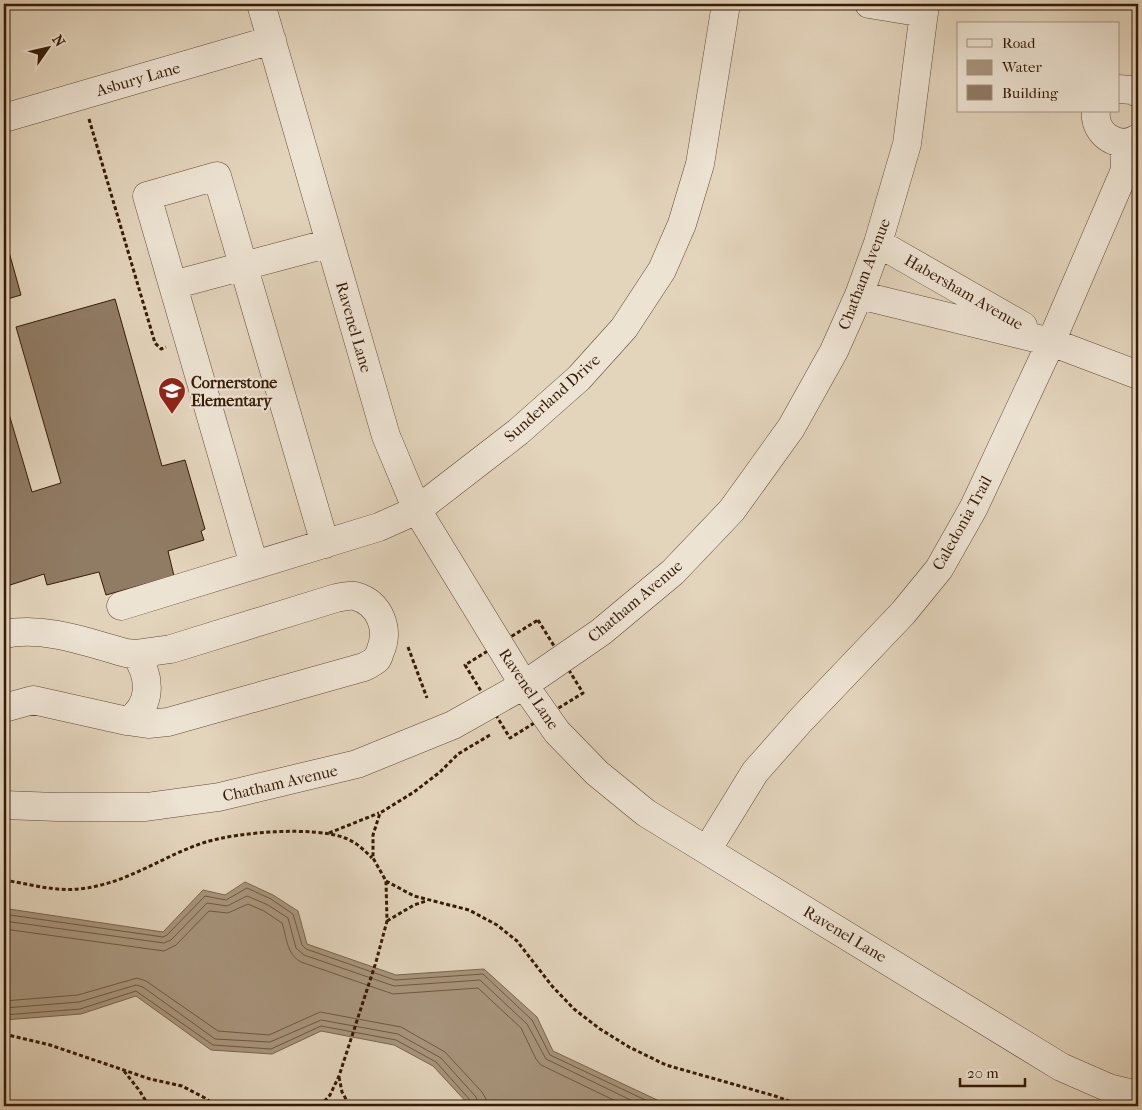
<svg xmlns="http://www.w3.org/2000/svg" width="1142" height="1110" font-family="'IM FELL French Canon',serif">
<style>
.water{fill:#a8957d;stroke:#7a644d}
.lines{fill:none;stroke-linecap:round;stroke-linejoin:round}
.shore{stroke:#6f5840;stroke-width:1}
.building{fill:#907b64;stroke:#361b04}
.minor-casing{stroke:#614932;stroke-width:29}
.path{stroke:#361b04;stroke-width:3;stroke-dasharray:4 2.5;stroke-linecap:butt}
.minor{stroke:#ede3d3;stroke-width:28}
.labels{text-anchor:middle;dominant-baseline:central;stroke-width:4.5;stroke-linejoin:round;paint-order:stroke}
.street-label{font-size:16px;fill:#361b04;stroke:#ede3d3}
.poi-label{font-size:16px;font-weight:bold;fill:#361b04;stroke:#ede3d3;text-anchor:start}
</style>
<rect width="100%" height="100%" fill="#e3d4bc"/>
<filter id="stains"><feTurbulence type="fractalNoise" baseFrequency=".004" numOctaves="4"/><feColorMatrix values="0 0 0 0 .2 0 0 0 0 .09 0 0 0 0 .02 0 0 0 .5 -.17"/></filter>
<radialGradient id="worn" r=".72"><stop offset=".6" stop-color="#630" stop-opacity="0"/><stop offset="1" stop-color="#630" stop-opacity=".3"/></radialGradient>
<!-- water -->
<path class="water" d="M245,882L273,895L298,911L307,944L396,975L484,969L537,1017L553,1051L670,1106H470L433,1066L394,1045L321,1031L272,1054L211,1050L136,996L81,1014L4,1020V910L9,909L163,932L203,890L225,895Z"/>
<g class="lines">
<!-- shore -->
<path class="shore" d="M4,915H10L163,937L167,935L205,896L226,900L247,888L271,899L293,914L302,945L306,949L395,980L483,974L532,1020L550,1055L658,1106
M4,921L164,943L171,940L207,903L227,906L247,896L268,905L288,918L296,948L304,955L394,986L480,980L527,1024L546,1059L643,1106
M4,929L164,951L176,945L209,911L228,913L248,904L264,911L282,923C287,937 286,954 301,962L393,994L478,988L521,1028L536,1059L541,1065L626,1106
M4,1001L78,995L137,978L146,981L218,1031L269,1035L320,1012L401,1027L445,1052L482,1092L486,1099L487,1106
M4,1008L79,1002L136,985L143,987L215,1039L270,1042L321,1020L398,1034L441,1058L476,1097L479,1106
M4,1015L80,1009L136,991L213,1045L271,1049L321,1026L396,1040L436,1062L471,1101L473,1106"/>
</g>
<!-- building -->
<path class="building" d="M4,234L21,295L4,300Z
M115,299L162,466L185,460L205,529L201,531L204,540L168,551L174,576L106,595L99,572L47,585L44,574L4,587V397L32,492L61,483L16,327Z"/>
<g class="lines">
<defs>
<path id="minor" d="M261,4L386,436L417,510L524,685L557,732L597,773L646,813L1061,1067L1109,1088L1138,1095
M869,4L924,13
M1118,89L1132,90L1138,93
M1096,111C1093,134 1119,151 1138,138
M4,118L272,40
M878,243L1023,326
M173,285L330,243
M859,295L1051,342L1138,375
M254,565L147,196L217,176L325,544
M121,606L379,527L417,510L518,432L579,378L624,328L662,270L682,224L700,164L726,4
M4,634C45,626 86,642 126,653L135,654L171,649L336,598C342,597 350,595 355,596C380,603 390,629 380,652C379,654 379,657 377,659C374,662 368,665 364,667L168,722L148,724L127,721L33,700L4,708
M127,721C153,706 151,676 135,654
M4,805L57,807H146L219,797L357,764L453,725L524,685L601,632L673,572L732,510L791,428L834,351L859,295L878,243L907,144L925,4
M707,850L755,772L800,721L903,613L939,569L974,507L1051,342L1125,170L1124,143"/>
</defs>
<!-- minor casing -->
<use href="#minor" class="minor-casing"/>
<!-- path -->
<path class="path" d="M89,119L155,343L161,349L166,347
M538,620L583,693L510,738L465,665Z
M408,647L427,698
M329,833L379,813
M4,880C40,886 64,895 101,885C138,876 170,853 206,842C238,832 314,826 345,838C356,842 364,850 372,858
M386,881L414,896L469,910L497,925L517,941L552,986L574,1009L600,1029L629,1047L666,1065L775,1096L803,1106
M387,921L414,905L426,901
M4,1034L50,1045L150,1079L182,1086L205,1098L216,1106
M124,1071L139,1090L149,1106
M339,1077L342,1092L350,1106
M320,1106L330,1095L339,1076L376,962L387,921L386,881L373,858V835L380,813L414,792L440,772L458,754L490,735"/>
<!-- minor -->
<use href="#minor" class="minor"/>
</g>
<!-- icons -->
<defs>
<symbol id="school-pin" viewBox="-11 -11 22 30"><path d="M0 17L-7.5 6A9.5 9.5 0 1 1 7.5 6Z" fill="#8f2418" stroke="#ede3d3"/><path d="M0-5L7-2L0 1L-7-2ZM-4 1L0 2.5L4 1V4Q0 6-4 4Z" fill="#fff"/></symbol>
</defs>
<g fill-rule="evenodd">
<use href="#school-pin" x="156" y="375" width="32" height="43"/>
</g>
<g class="labels">
<!-- street labels -->
<g class="street-label">
<text transform="translate(138 79) rotate(-16)">Asbury Lane</text>
<text transform="translate(864 274) rotate(-69)">Chatham Avenue</text>
<text transform="translate(964 292) rotate(30)">Habersham Avenue</text>
<text transform="translate(354 327) rotate(74)">Ravenel Lane</text>
<text transform="translate(552 398) rotate(-42)">Sunderland Drive</text>
<text transform="translate(962 523) rotate(-61)">Caledonia Trail</text>
<text transform="translate(635 601) rotate(-40)">Chatham Avenue</text>
<text transform="translate(529 689) rotate(56)">Ravenel Lane</text>
<text transform="translate(280 783) rotate(-13)">Chatham Avenue</text>
<text transform="translate(845 934) rotate(31)">Ravenel Lane</text>
</g>
<!-- poi labels -->
<g class="poi-label">
<text x="191" y="382">Cornerstone<tspan x="191" dy="18">Elementary</tspan></text>
</g>
</g>
<!-- margin -->
<rect width="1142" height="1110" fill="none" stroke="#e3d4bc" stroke-width="20"/>
<rect x="5" y="5" width="1132" height="1100" fill="none" stroke="#361b04" stroke-width="2.5"/>
<rect x="10" y="10" width="1122" height="1090" fill="none" stroke="#361b04"/>
<!-- legend -->
<rect x="957" y="22" width="162" height="90" fill="#ede3d3" stroke="#a49380"/>
<rect x="967" y="39" width="25" height="8" fill="#ede3d3" stroke="#a49380"/>
<text x="1002" y="48" font-size="15" fill="#361b04">Road</text>
<rect x="967" y="60" width="25" height="15" fill="#a8957d" stroke="#a49380"/>
<text x="1002" y="72" font-size="15" fill="#361b04">Water</text>
<rect x="967" y="85" width="25" height="15" fill="#907b64" stroke="#a49380"/>
<text x="1002" y="98" font-size="15" fill="#361b04">Building</text>
<!-- north arrow -->
<g transform="translate(48 48) rotate(56)" stroke="#ede3d3" stroke-width="4" paint-order="stroke">
<path d="M0-4L9 19L0 12L-9 19Z" fill="#361b04"/>
<text y="-8" font-size="14" font-weight="bold" text-anchor="middle" fill="#361b04">N</text>
</g>
<!-- scale -->
<path d="M960 1078v8h65v-8" fill="none" stroke="#361b04" stroke-width="2.5"/>
<text x="967" y="1078" font-size="15" fill="#361b04" stroke="#ede3d3" stroke-width="4" paint-order="stroke">20 m</text>
<rect width="100%" height="100%" filter="url(#stains)"/>
<rect width="100%" height="100%" fill="url(#worn)"/>
</svg>
